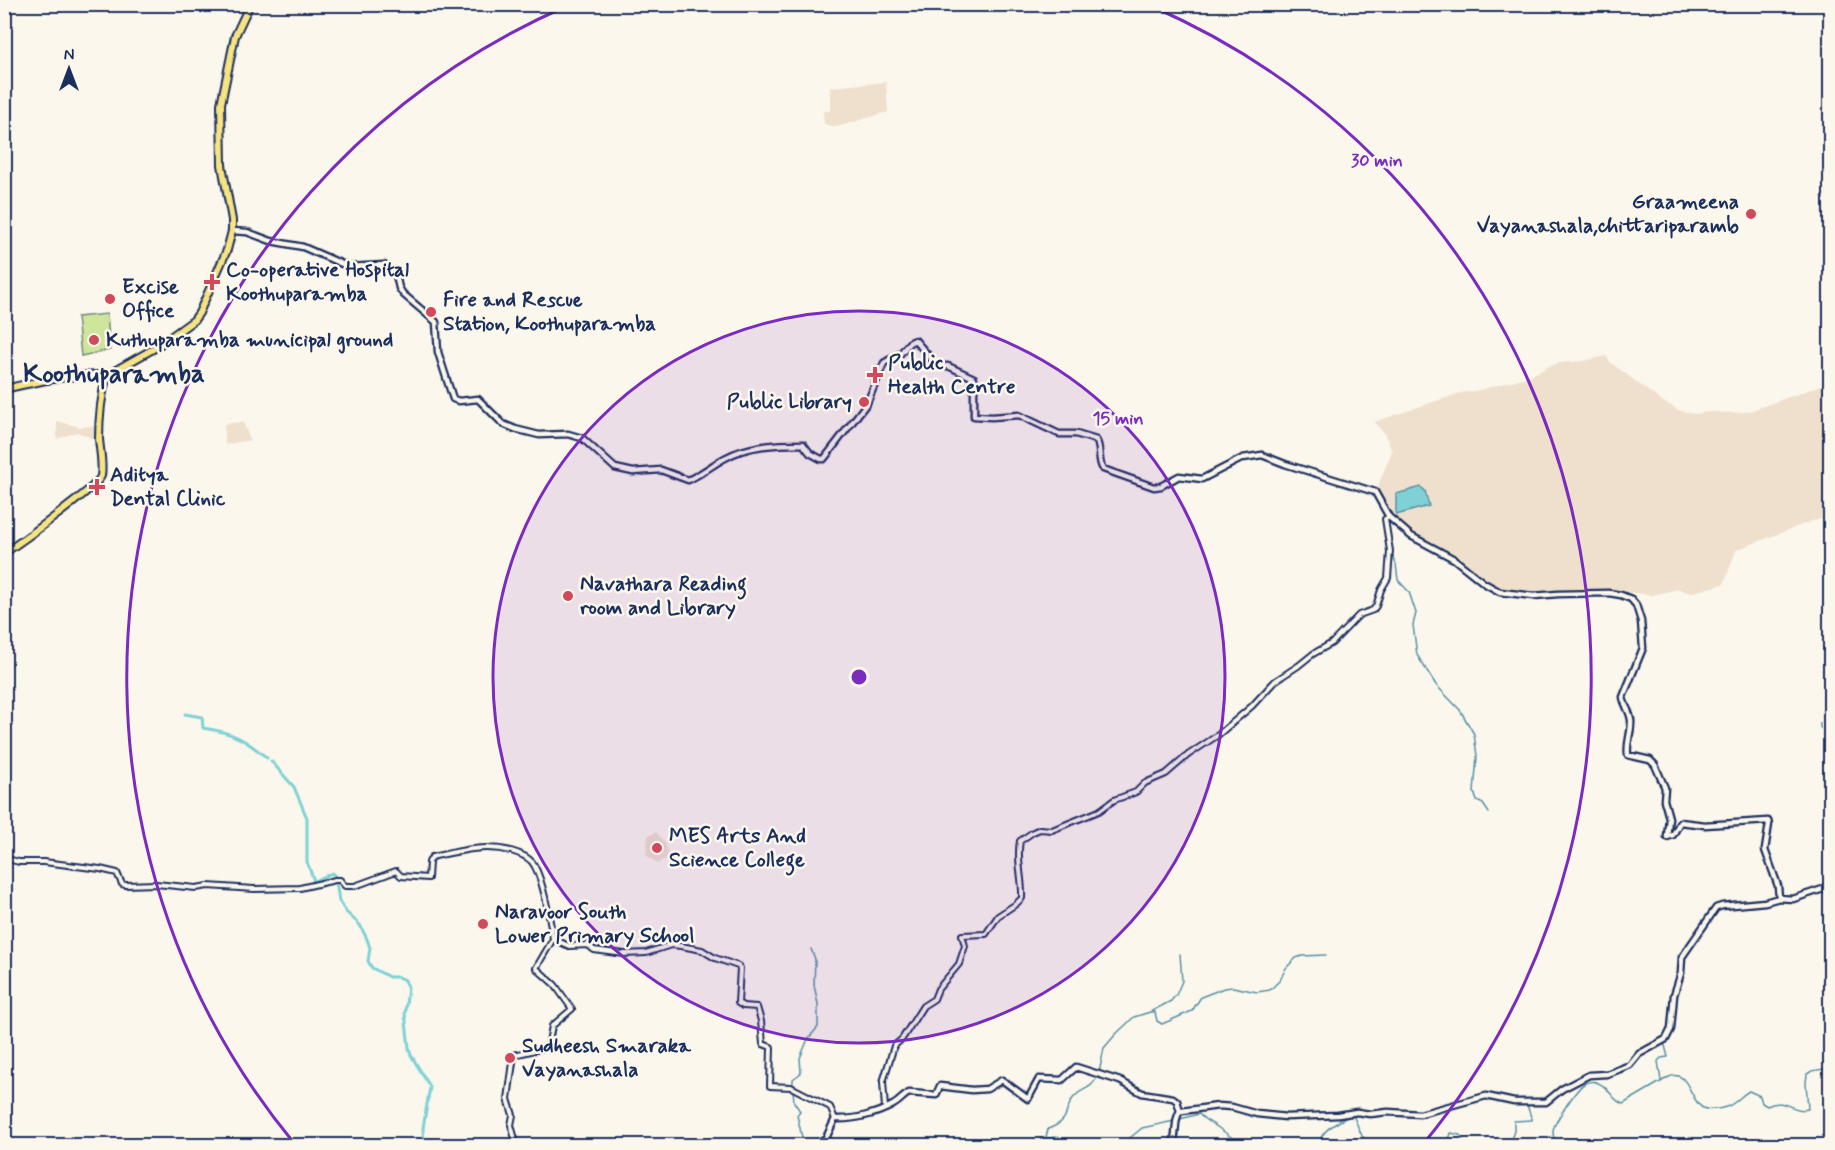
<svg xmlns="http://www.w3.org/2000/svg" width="1835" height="1150" font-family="Mynerve,sans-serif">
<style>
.built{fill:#efe0cd}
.green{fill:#cfe59b;stroke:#758a7c;stroke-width:1.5}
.water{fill:#7fd1d5;stroke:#5790a5;stroke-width:1.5}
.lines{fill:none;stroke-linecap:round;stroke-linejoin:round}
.stream{stroke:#5790a5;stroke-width:1.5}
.canal{stroke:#7fd1d5;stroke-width:3}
.tertiary-casing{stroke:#1b2f5e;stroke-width:8}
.secondary-casing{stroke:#1b2f5e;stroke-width:9}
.primary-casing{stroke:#1b2f5e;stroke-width:10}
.tertiary{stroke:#fbf7ec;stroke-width:4}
.secondary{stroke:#fbf7ec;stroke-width:4.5}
.primary{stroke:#f6e381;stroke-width:6}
.ring{fill:none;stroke:#7b2cbf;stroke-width:3}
.poi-dot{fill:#d1495b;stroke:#fbf7ec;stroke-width:2}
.labels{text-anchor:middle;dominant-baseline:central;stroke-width:5;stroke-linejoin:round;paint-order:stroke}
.poi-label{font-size:21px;font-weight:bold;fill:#1b2f5e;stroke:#fbf7ec;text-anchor:start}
.district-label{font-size:27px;font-weight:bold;fill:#1b2f5e;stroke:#fbf7ec}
.centre{fill:#7b2cbf;stroke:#fbf7ec;stroke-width:3}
.ring-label{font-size:18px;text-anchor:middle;font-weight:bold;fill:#7b2cbf;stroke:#fbf7ec;stroke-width:5;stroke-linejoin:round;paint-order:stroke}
</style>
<rect width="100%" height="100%" fill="#fbf7ec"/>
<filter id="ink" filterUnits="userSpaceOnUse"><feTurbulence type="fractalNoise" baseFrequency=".0167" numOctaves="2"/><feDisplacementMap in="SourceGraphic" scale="12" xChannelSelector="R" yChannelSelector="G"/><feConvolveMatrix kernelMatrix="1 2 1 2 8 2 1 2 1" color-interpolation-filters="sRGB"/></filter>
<g filter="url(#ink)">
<!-- built -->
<path class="built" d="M886,82L888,112L836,127L824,124L823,111H830V87Z
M1606,356L1610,362L1660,400L1678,410L1695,414L1710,412L1734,413L1750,411L1830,382V517L1812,521L1736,550L1724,584L1690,593L1679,589L1652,595L1610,590L1543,592L1502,590L1453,555L1413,535L1391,517L1378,490L1379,483L1392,451L1384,433L1374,422L1460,393L1480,390L1530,376L1547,367L1558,363L1583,361Z
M57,421L80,427L98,426L97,439H93L77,432L57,439Z
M243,422L250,440L225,445L224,424Z
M656,832L665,843L668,852L667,859L661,861L658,864L646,855L648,836Z"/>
<!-- green -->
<path class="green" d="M107,314L110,350L81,356L77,317Z"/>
<!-- water -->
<path class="water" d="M1421,487L1425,491L1429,506L1396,515V494Z"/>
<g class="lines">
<!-- stream -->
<path class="stream" d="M1392,556L1396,564L1398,580L1409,592L1416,613L1413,625L1417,655L1436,685L1460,710L1474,734L1477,756L1474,792L1477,801L1483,804L1489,813
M1820,723V727L1830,739
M1699,929L1713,908
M1150,1012H1155L1157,1021L1162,1024L1192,1011L1201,997L1224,988L1233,987L1257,992L1270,990L1280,980L1286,968L1296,958L1302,956L1326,955
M1667,1033L1672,996
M1099,1073L1104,1048L1116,1034L1134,1017L1150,1012L1171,1001L1176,995L1182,981L1180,954
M1661,1081L1658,1061L1661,1058L1668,1057L1664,1042
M793,1085V1079L801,1073L800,1058L808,1039L818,1027V1004L814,985L815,959L811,949
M793,1090L794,1102L800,1111L797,1115L804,1146
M1180,1119L1199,1114C1205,1121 1212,1123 1220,1129C1229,1135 1235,1141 1246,1146
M1047,1138L1059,1137L1069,1146
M1045,1141L1048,1129C1073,1120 1062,1110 1075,1096C1082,1088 1091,1090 1097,1077
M1120,1146L1142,1128L1174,1121
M1312,1146C1322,1140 1318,1140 1325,1132C1330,1126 1346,1117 1353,1115L1362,1136L1373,1146
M1447,1146L1451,1133L1460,1135L1466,1146
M1509,1146L1514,1131V1121L1532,1120L1527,1105
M1554,1146C1555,1141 1553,1136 1553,1131C1553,1124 1577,1088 1584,1084C1588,1081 1594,1081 1598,1083C1610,1087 1611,1100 1623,1104L1669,1077C1689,1068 1690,1102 1703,1108C1708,1111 1720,1109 1726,1107C1736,1104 1740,1096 1749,1091L1760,1096L1762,1103L1767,1106C1785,1097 1792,1113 1808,1109L1806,1083L1807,1074L1812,1071L1830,1068"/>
<!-- canal -->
<path class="canal" d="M185,714L202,717L203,728C232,732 245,739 267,758
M271,761L294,787L307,818V862L314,881L332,873L336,877
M336,881L339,901L346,912L360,925L367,939L370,948L368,961L372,968L389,977H398L405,980L408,987L405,1013L409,1048L411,1055L430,1087L423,1128L424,1146"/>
<defs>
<path id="tertiary" d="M4,858L19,862H44L100,869L117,873L122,884L125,885L156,884L196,888L208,886L254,889L300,888L335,880H340L345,886H355L396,871L401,876L428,878L429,862L432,857C459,851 483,844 511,851C518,853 527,856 532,862C543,876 550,920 553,939L536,968L555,985L572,1009L552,1026L548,1047L514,1055L508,1099L513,1115L511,1125L517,1146
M553,939L569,946L588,945L594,950L624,954L646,953L671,945L681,946L702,950L715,958L738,966L740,968L738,1003L743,1006L757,1007L761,1021L763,1044L771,1047L770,1086L791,1087L830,1107L835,1119
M885,1108L883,1082L894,1046L902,1039L923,1006L934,999L938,989L959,964L965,946L962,935L986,934L998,916L1016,904L1022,898C1023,879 1016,860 1020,841L1033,832L1040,829L1052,830L1099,811L1114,800L1136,792L1145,783L1166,774L1188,755L1218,735L1252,706L1275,681L1298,666L1313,654L1332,643L1359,615L1373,610L1376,606L1381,590L1388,578L1390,551L1385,519L1389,517"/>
<path id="secondary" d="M232,231L247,232L271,241L303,247L349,267L384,265L396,275L399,288L403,294L436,322L438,352L453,399L459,401L478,399L503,424L515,429L539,435L568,434L582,438L615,468L633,472L661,470L688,480C702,474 712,465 725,458C748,445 777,444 803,444L810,453L821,459H824L867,403L884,363L901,353L909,343L915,340L937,366H948L974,378V416L992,417L1019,415L1059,434H1076L1096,440C1102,449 1097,460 1103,469L1154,487L1161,486L1179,476L1202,479L1243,458L1262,455L1285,464L1375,492L1389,517L1411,536L1454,559L1484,583L1500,592L1534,596L1558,594L1609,593L1621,595L1631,599L1636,605L1641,621L1643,648L1623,697C1624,705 1630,711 1631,720C1632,732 1626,742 1628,755L1650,760L1655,765L1665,788L1664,800L1669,818L1667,837L1673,835L1680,822L1705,825L1768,821L1769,824L1765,850L1778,886L1779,898
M812,1146L826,1138L835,1119C854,1120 877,1114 893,1105C899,1102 903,1096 909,1093L936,1095L940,1086L972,1090L987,1089L1002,1080L1028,1099L1039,1079L1062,1080L1076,1067L1120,1081L1142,1093L1173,1098L1177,1101L1180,1111H1182L1218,1106L1232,1107L1257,1114L1286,1117L1338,1115L1357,1112L1370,1114L1388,1112L1420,1114L1486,1096L1514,1102H1546L1562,1089L1589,1075L1607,1074L1630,1065L1639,1054L1666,1039L1671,1029L1674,995L1681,973L1682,957L1716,908L1722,906L1765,902L1779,898L1793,899L1823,889L1830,883
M1172,1146C1178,1134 1173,1121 1180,1111"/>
<path id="primary" d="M4,389C41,381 70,374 107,375
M4,553C19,543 98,487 101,476C103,464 100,451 99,439C99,417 101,396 107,375L155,348L194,320L199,313L227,250L232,231V220L222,165L221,104L235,36L250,4"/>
</defs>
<!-- tertiary casing -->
<use href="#tertiary" class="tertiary-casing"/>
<!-- secondary casing -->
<use href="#secondary" class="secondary-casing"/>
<!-- primary casing -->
<use href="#primary" class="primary-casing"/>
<!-- tertiary -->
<use href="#tertiary" class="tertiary"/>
<!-- secondary -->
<use href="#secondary" class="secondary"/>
<!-- primary -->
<use href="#primary" class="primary"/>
</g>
</g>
<!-- distance rings -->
<circle cx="859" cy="677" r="366" fill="#7b2cbf" fill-opacity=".12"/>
<g class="ring">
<circle cx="859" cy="677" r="366"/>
<path d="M294 1143A732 732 0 0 1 567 6M1151 6A732 732 0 0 1 1424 1143"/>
</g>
<!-- markers -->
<g class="poi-dot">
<circle cx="1751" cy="214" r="6"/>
<path d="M209 273h6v6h6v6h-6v6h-6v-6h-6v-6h6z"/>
<circle cx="110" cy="299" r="6"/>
<circle cx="431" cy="312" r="6"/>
<circle cx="94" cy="340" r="6"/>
<path d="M872 366h6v6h6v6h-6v6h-6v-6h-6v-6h6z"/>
<circle cx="864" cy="402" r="6"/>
<path d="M94 478h6v6h6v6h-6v6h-6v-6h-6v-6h6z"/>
<circle cx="568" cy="596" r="6"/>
<circle cx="657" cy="848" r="6"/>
<circle cx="483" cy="924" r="6"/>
<circle cx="510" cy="1058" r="6"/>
</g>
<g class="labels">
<!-- poi labels -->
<g class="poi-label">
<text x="1739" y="202" text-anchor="end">Graameena<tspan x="1739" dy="24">Vayanashala,chittariparamb</tspan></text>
<text x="226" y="270">Co-operative Hospital<tspan x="226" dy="24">Koothuparamba</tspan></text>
<text x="122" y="287">Excise<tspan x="122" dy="24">Office</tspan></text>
<text x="443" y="300">Fire and Rescue<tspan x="443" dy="24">Station, Koothuparamba</tspan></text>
<text x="106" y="340">Kuthuparamba municipal ground</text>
<text x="888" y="363">Public<tspan x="888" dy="24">Health Centre</tspan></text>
<text x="852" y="402" text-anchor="end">Public Library</text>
<text x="110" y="475">Aditya<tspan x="110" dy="24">Dental Clinic</tspan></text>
<text x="580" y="584">Navathara Reading<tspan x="580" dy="24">room and Library</tspan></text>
<text x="669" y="836">MES Arts And<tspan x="669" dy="24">Science College</tspan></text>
<text x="495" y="912">Naravoor South<tspan x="495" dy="24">Lower Primary School</tspan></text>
<text x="522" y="1046">Sudheesh Smaraka<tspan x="522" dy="24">Vayanashala</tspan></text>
</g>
<!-- district labels -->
<g class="district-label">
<text x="114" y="374">Koothuparamba</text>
</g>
</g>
<circle cx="859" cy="677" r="9" class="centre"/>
<g class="ring-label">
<text x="1377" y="166">30 min</text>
<text x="1118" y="424">15 min</text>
</g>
<!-- margin -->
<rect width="1835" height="1150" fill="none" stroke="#fbf7ec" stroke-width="24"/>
<rect x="12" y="12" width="1811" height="1126" fill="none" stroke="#1b2f5e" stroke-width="2" filter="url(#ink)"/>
<!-- north arrow -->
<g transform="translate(69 69)" stroke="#fbf7ec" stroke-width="4.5" paint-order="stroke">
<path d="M0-4.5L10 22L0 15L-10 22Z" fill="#1b2f5e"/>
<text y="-9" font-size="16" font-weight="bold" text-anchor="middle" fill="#1b2f5e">N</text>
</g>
</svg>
